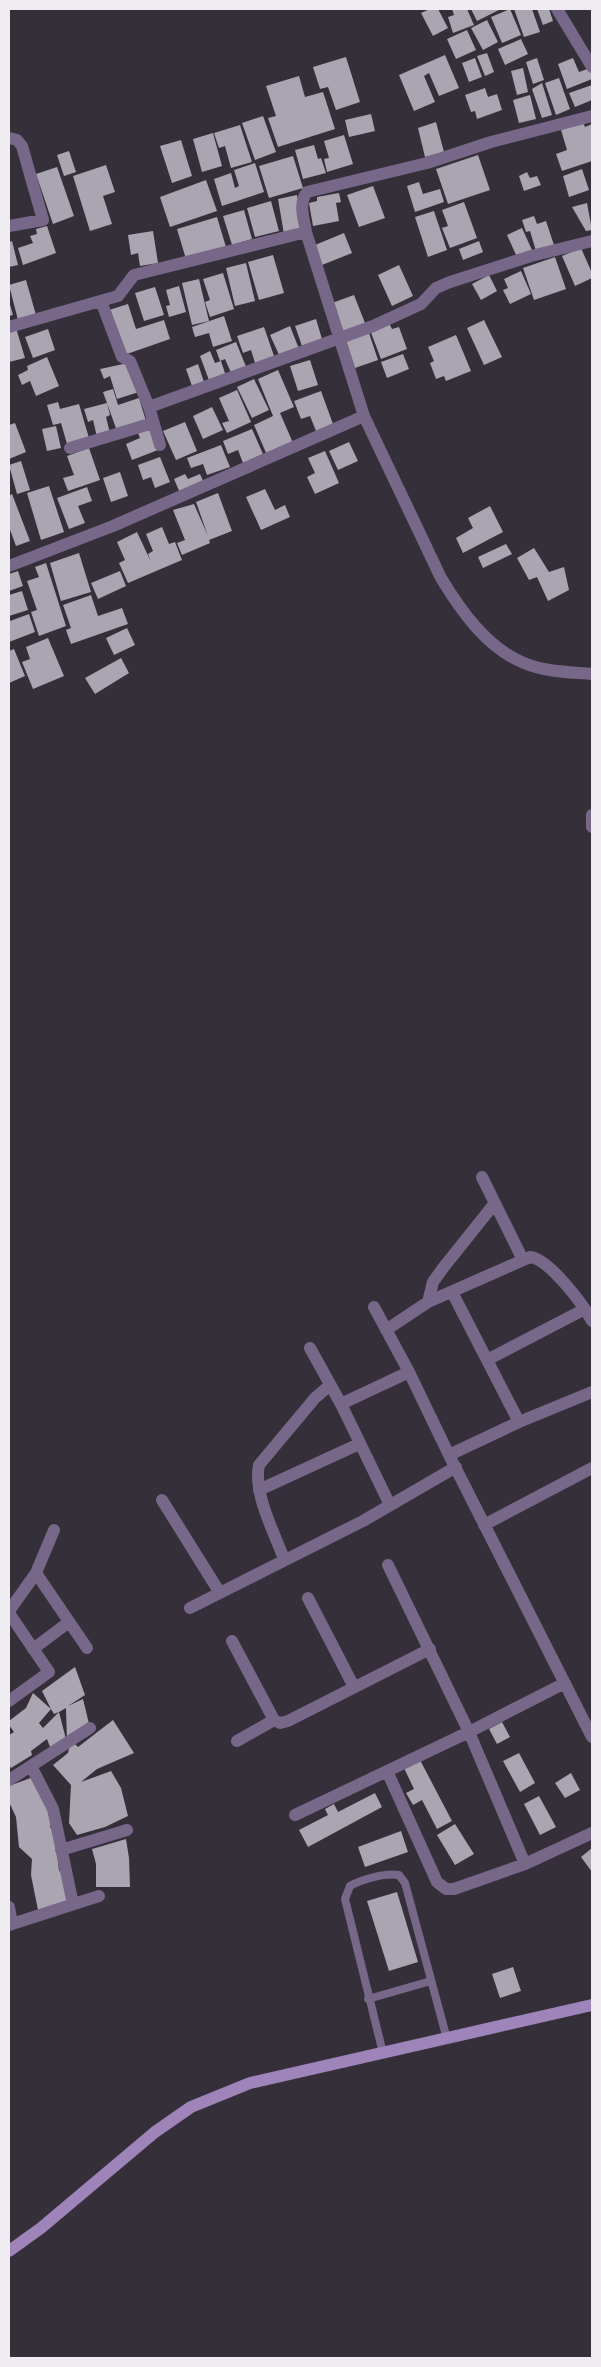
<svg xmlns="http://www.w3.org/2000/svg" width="601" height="2367" font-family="'Work Sans',sans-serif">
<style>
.building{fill:#aba5b1;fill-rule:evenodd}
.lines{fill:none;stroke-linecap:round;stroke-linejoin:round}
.lane{stroke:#776788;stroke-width:8}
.street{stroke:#776788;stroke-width:12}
.secondary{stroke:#9e84b9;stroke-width:12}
</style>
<rect width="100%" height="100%" fill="#342f39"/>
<!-- building -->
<path class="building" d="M430,9H438L448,28L433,36L421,13Z
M452,9H467L474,25L453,33L448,17L454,15Z
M471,9H501L477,21Z
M510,9L521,35L502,43L491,17Z
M514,9H532L540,32L524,37Z
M537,9H549L553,21L543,25Z
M487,20L498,42L483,50L471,28Z
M467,30L476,50L456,59L447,39Z
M521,39L528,54L505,65L498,49Z
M487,53L494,72L485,76L477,56Z
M445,55L459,88L439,96L429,73L424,76L435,102L414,111L399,75Z
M346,57L360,102L336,110L328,87L320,89L313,67Z
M475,58L482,77L469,82L462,63Z
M537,58L544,80L533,84L526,62Z
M573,58L579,72L590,68L592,79L567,89L558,64Z
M523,68L528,92L517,95L511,71Z
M299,76L305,97L323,92L335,129L278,147L268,118L276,116L266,86Z
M559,78L570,109L556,115L545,83Z
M542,83L552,115L542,118L532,89Z
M592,85V100L575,107L569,93Z
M485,88L488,97L497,94L502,110L477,119L475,111L471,112L465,95Z
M530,95L536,119L519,123L513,100Z
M371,114L375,131L349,137L345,120Z
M263,116L276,152L255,160L242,123Z
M436,122L444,152L425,157L418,128Z
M583,122L585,127L592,124V161L562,171L556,154L567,150L561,130Z
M240,125L252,162L231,168L225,146L219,148L214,133Z
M213,133L222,166L202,172L193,139Z
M344,135L353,164L327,172L324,159L329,158L324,141Z
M181,140L192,176L172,183L160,146Z
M314,145L318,159L321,158L326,173L303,179L295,150Z
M69,151L76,172L64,176L57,155Z
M478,155L490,190L448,204L436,169Z
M293,156L303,188L269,198L259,166Z
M255,163L264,192L222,206L214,179L231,173L235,188L239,186L234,170Z
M106,165L115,192L103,196L112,224L90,231L73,176Z
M57,167L74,216L53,224L36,174Z
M582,169L589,190L569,197L563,176Z
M527,172L530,178L537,176L541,185L524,191L519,176Z
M206,180L217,211L170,227L160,197Z
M419,182L423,194L440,189L444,202L415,212L407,186Z
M373,186L385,218L359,227L347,195Z
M339,193L341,202L336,203L339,221L313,226L309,203L317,201V197Z
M297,195L303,231L284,234L278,199Z
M271,201L279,231L255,237L247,208Z
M464,202L477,238L450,248L442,228L448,226L442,210Z
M587,203L592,230L586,231L572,207Z
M244,210L252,239L232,245L223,216Z
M434,211L447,250L428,257L415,217Z
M534,216L537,224L546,221L554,245L536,251L530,231L526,232L522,220Z
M217,217L226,247L186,259L177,229Z
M47,226L56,253L23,265L18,248L33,243L30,236L37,234L36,229Z
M522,228L532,250L517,257L507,235Z
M153,231L158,263L140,266L138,253L131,255L128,235Z
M344,233L352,253L322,265L315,245Z
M12,241L18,265L9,267V242Z
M479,241L483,252L463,260L459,249Z
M581,248L592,273V278L575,286L562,256Z
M273,255L284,293L259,300L248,262Z
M555,257L566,289L534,300L523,268Z
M246,263L255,301L235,306L226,268Z
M399,265L413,296L392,306L378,275Z
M521,271L531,294L510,304L503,290L508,288L504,279Z
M223,273L234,309L210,317L205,302L210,300L203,279Z
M489,275L497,291L481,300L472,284Z
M199,279L209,321L192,325L182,283Z
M26,280L36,315L18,320L9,285Z
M179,286L186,312L169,317L166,306L170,305L166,290Z
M155,287L164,315L144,321L135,293Z
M354,295L365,323L344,332L332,303Z
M9,301L13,315L9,316Z
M128,304L136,329L164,320L170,339L124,355L109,310Z
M224,316L232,341L213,347L209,333L195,337L192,327Z
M316,319L322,339L302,346L295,326Z
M484,320L502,357L484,365L467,328Z
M389,323L392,329L399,327L407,349L381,359L370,330Z
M290,326L299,349L280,357L270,335Z
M264,327L275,359L256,366L251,350L243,353L237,336Z
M16,328L25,358L9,362V330Z
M48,329L55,350L33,358L25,337Z
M368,330L378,360L355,368L345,339Z
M456,335L471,371L446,381L444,376L436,379L430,363L434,361L428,347Z
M236,342L247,369L232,375L225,359L220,361L216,350Z
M210,351L215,363L221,361L226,376L210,383L200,356Z
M403,354L409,369L387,378L381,362Z
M47,357L59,386L36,396L30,381L22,385L18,375L28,370L27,366Z
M310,360L318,385L298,391L290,366Z
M128,363L142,391L117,399L110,376L104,379L100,369Z
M198,364L205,385L193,389L186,369Z
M278,370L294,407L280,413L293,443L267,455L254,425L273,416L258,379Z
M254,379L269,410L252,418L237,387Z
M113,389L118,405L139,398L146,421L117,431L103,392Z
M237,390L251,422L227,433L222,423L229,421L219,398Z
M321,391L333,424L316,431L310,416L301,419L294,401Z
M58,402L60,409L79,404L89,438L67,444L61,423L53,425L47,405Z
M107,403L110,415L106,417L110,433L97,437L93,420L88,422L84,409Z
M212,407L223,430L203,439L193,416Z
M185,422L197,451L176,460L163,431Z
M15,423L26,452L9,459V425Z
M56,426L61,448L47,451L42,429Z
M150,428L158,450L132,460L126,444L140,438L138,433Z
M252,429L263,454L243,463L238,450L228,454L223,441Z
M349,442L358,461L338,470L329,451Z
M221,445L230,467L207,475L203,464L191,468L187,458Z
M89,448L100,480L68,491L63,478L74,475L67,456Z
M325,451L339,483L315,494L307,477L315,473L308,458Z
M160,457L170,482L155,488L151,477L143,480L138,465Z
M21,461L30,490L17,494L9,465Z
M120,472L128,496L111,502L103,478Z
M185,474L188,479L200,474L204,483L180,493L174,479Z
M49,486L64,532L41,540L27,493Z
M87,487L92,501L78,506L85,523L69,529L57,498Z
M265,489L275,510L285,505L290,517L261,530L246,497Z
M218,493L232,531L209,540L210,543L182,555L177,543L185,540L173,510L194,504L208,536L196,502Z
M12,494L30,541L16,546L9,527V496Z
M490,506L503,532L463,553L456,538L473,528L468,518Z
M162,527L169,544L175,542L182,560L128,583L119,563L125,560L117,542L137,532L151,562L148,554L153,551L146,534Z
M506,544L512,554L483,568L478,557Z
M534,548L549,572L564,567L569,590L548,601L537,577L529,580L517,558Z
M79,553L91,592L61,601L50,563Z
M46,563L66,626L39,636L31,612L37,610L27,581L39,577L35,567Z
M18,571L23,586L9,591V574Z
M120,571L126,586L98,599L91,583Z
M22,591L28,610L9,616V595Z
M91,595L98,616L122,608L128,624L71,644L66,630L71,628L63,605Z
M29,614L35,632L9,642V618L10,621Z
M127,628L135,645L114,655L106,638Z
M48,638L64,676L33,689L22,662L30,659L26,647Z
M14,649L25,676L9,683V651Z
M121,658L129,673L95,694L85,678Z
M75,1667L85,1695L68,1706L83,1699L90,1728L67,1743L66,1708L59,1712L67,1743L50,1747L47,1739L31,1751L32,1755L11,1768L9,1765V1735L14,1732L9,1725V1721L26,1708L33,1693L51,1709L42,1691ZM51,1709L54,1714L59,1712L43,1728L39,1723Z
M113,1720L134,1753L97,1769L81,1782L111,1771L121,1788L128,1816L105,1827L77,1835L69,1823L71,1785L53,1765L68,1753L71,1740L78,1747Z
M502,1722L510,1737L497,1744L489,1729Z
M519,1753L535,1783L520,1792L503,1761Z
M420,1760L452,1821L437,1829L422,1800L413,1805L406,1793L414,1789L404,1768Z
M571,1773L580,1790L565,1798L555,1783Z
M36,1776L53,1809L50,1827L59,1839L57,1854L59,1870L69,1886L65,1907L38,1910L31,1875L32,1859L19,1847L16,1817L9,1802V1786Z
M375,1793L382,1807L308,1847L299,1830L328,1815L325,1809L334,1804L338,1812Z
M539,1796L556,1827L540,1835L524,1804Z
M455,1824L474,1854L455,1865L437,1835Z
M401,1831L408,1852L365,1867L358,1847Z
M126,1839L129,1858L130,1887H96V1864L92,1849Z
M592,1848V1872L581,1857Z
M397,1892L418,1962L389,1971L367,1901Z
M513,1967L521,1991L500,1998L492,1974Z"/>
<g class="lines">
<!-- lane -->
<path class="lane" d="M368,1999L431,1981
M383,2053L345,1899L350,1886C362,1879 385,1873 399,1875L405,1883L447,2039"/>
<!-- street -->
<path class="street" d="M557,9L592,67
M592,116L491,142L427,163L307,192C298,204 304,218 306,232L364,416L441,578C461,611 487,648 524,663C545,672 570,672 592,674
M9,138L17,140L22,146L43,220L9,226
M101,301L122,357L130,361L149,407L160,445
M9,327L118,296L134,275L306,232
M149,407L373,326L421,304L436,288L450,282L531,256L592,241
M70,448L153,423
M9,566L113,526L364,416
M592,827V815
M482,1177L523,1260
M452,1292L519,1422
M428,1302L433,1282L443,1268L495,1203
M374,1307L409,1372L449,1455L592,1737
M386,1330L428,1302L530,1257C549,1259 583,1304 592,1321
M310,1348L341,1404L390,1505
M487,1360L585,1309
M341,1404L409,1372
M449,1455L519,1422L592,1392
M259,1490L359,1444
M162,1500L220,1593
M484,1525L592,1468
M284,1559C274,1532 253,1493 259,1465L315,1398L330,1385
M388,1565L469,1732L565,1683
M36,1573L87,1648
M308,1598L354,1687
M190,1608L363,1521L456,1467
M9,1611L36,1573L54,1530
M9,1613L49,1672L9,1701
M232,1641L274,1720L280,1723L288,1721L430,1649
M33,1649L69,1622
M237,1741L274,1720
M31,1766L53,1809L73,1904
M387,1771L437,1882L446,1889H454L525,1864
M9,1780L90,1728
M295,1815L469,1732L525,1864L592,1833
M61,1850L127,1830
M9,1907L12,1924
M9,1925L99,1896"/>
<!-- secondary -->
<path class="secondary" d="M9,2251L41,2228L155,2132L191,2107L250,2083L592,2005"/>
</g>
<!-- border -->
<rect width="601" height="2367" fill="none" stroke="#efecf2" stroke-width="20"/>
</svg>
